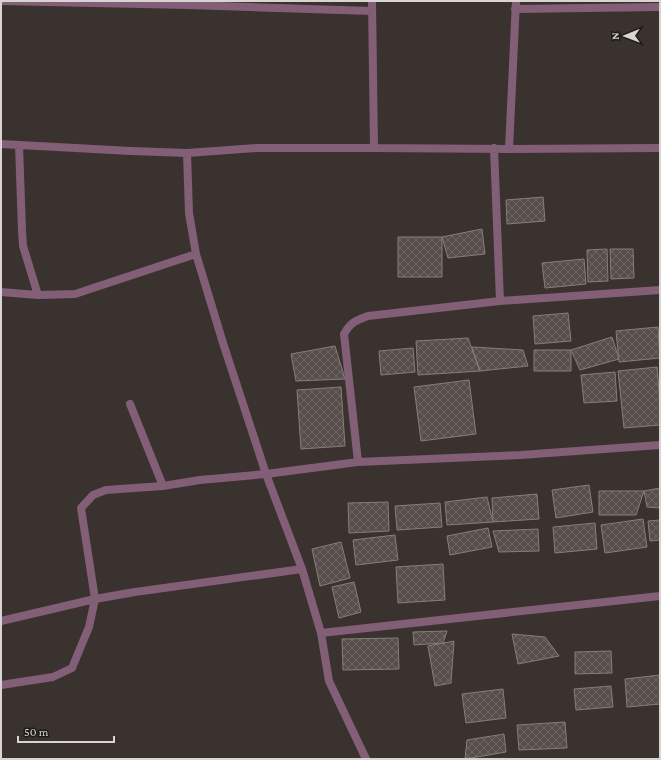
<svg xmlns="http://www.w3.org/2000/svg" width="661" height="760" font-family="'Crimson Pro',serif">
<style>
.building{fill:url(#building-cross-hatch);stroke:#867e7a}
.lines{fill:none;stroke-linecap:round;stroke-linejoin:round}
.minor{stroke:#835e77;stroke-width:8}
</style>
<defs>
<pattern id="building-cross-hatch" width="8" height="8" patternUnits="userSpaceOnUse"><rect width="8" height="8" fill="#564e4b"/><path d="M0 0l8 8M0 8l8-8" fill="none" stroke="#6e6764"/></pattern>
</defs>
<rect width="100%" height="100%" fill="#39322e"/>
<!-- building -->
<path class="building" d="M543,197L545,221L507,224L506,200Z
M482,229L485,254L448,258L442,237Z
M398,237H442V277H398Z
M607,249L608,281L588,282L587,250Z
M610,249H633L634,278L611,279Z
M584,259L586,284L545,288L542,263Z
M568,313L571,341L535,344L533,316Z
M658,327L660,358L619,362L616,331Z
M612,337L619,359L580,370L571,350Z
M468,338L480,371L418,375L416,341Z
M335,346L345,379L296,381L291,354Z
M472,347L523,350L528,366L480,371Z
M413,348L415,372L381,375L379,351Z
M534,350H571V371H534Z
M657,367L660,402V425L624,428L618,371Z
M615,372L617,401L584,403L581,375Z
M469,380L476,434L421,441L414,387Z
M341,387L345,446L301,449L297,390Z
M589,485L593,512L556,518L552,490Z
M660,488V508L647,507L644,491Z
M599,491H644L636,515H599Z
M537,494L539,519L493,522L492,498Z
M487,497L493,522L447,525L445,502Z
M388,502L389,531L349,533L348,503Z
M440,503L442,527L397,530L395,506Z
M643,519L647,547L605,553L601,525Z
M660,520V540L650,541L648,521Z
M595,523L597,549L555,553L553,527Z
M488,528L492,547L450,555L447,536Z
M538,529L539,551L499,552L493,531Z
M395,535L398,560L356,565L353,540Z
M341,542L350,578L320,586L312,549Z
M443,564L445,600L398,603L396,567Z
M354,582L361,612L339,618L332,587Z
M447,631L443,643L414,645L413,632Z
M512,634L545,637L559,656L518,664Z
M398,638L399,669L343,670L342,639Z
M454,641L451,683L435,686L428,646Z
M611,651L612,673L575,674V652Z
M660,675V704L627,707L625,679Z
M611,686L613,707L576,710L574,689Z
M503,689L506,718L466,723L462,694Z
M565,722L567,748L519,750L517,725Z
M504,734L506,752L465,759L467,740Z"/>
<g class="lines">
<!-- minor -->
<path class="minor" d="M1,1L188,5L372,11
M372,1L374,148
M515,9L660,7
M1,144L131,151L187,153
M19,145L22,230L23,246L38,295
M494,148L500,301
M509,149L516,1
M1,292L38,295L75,294L196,254
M130,404L163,486L200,480L266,474L358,462L521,455L660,445
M358,462L344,334C351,322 355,321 368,316L500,301L660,290
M1,621L95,599L81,508L93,495L106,490L163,486
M321,633L660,596
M1,685L53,677L72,668L89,627L95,599L135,592L302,569
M366,759L329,681L321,633L302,569L266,474L223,343L196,254L189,213L187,153L257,148H374L509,149L660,148"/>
</g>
<!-- border -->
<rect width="661" height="760" fill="none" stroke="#d8d4d1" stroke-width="4"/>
<!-- north arrow -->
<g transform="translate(625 36) rotate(269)" stroke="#1e1b19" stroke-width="3" paint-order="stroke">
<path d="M0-3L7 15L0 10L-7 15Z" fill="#d8d4d1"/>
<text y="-6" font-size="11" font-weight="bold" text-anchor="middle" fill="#d8d4d1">N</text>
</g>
<!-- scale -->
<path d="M18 736v6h96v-6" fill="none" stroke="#d8d4d1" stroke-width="2"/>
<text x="24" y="736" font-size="12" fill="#d8d4d1" stroke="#1e1b19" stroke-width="3" paint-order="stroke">50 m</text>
</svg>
